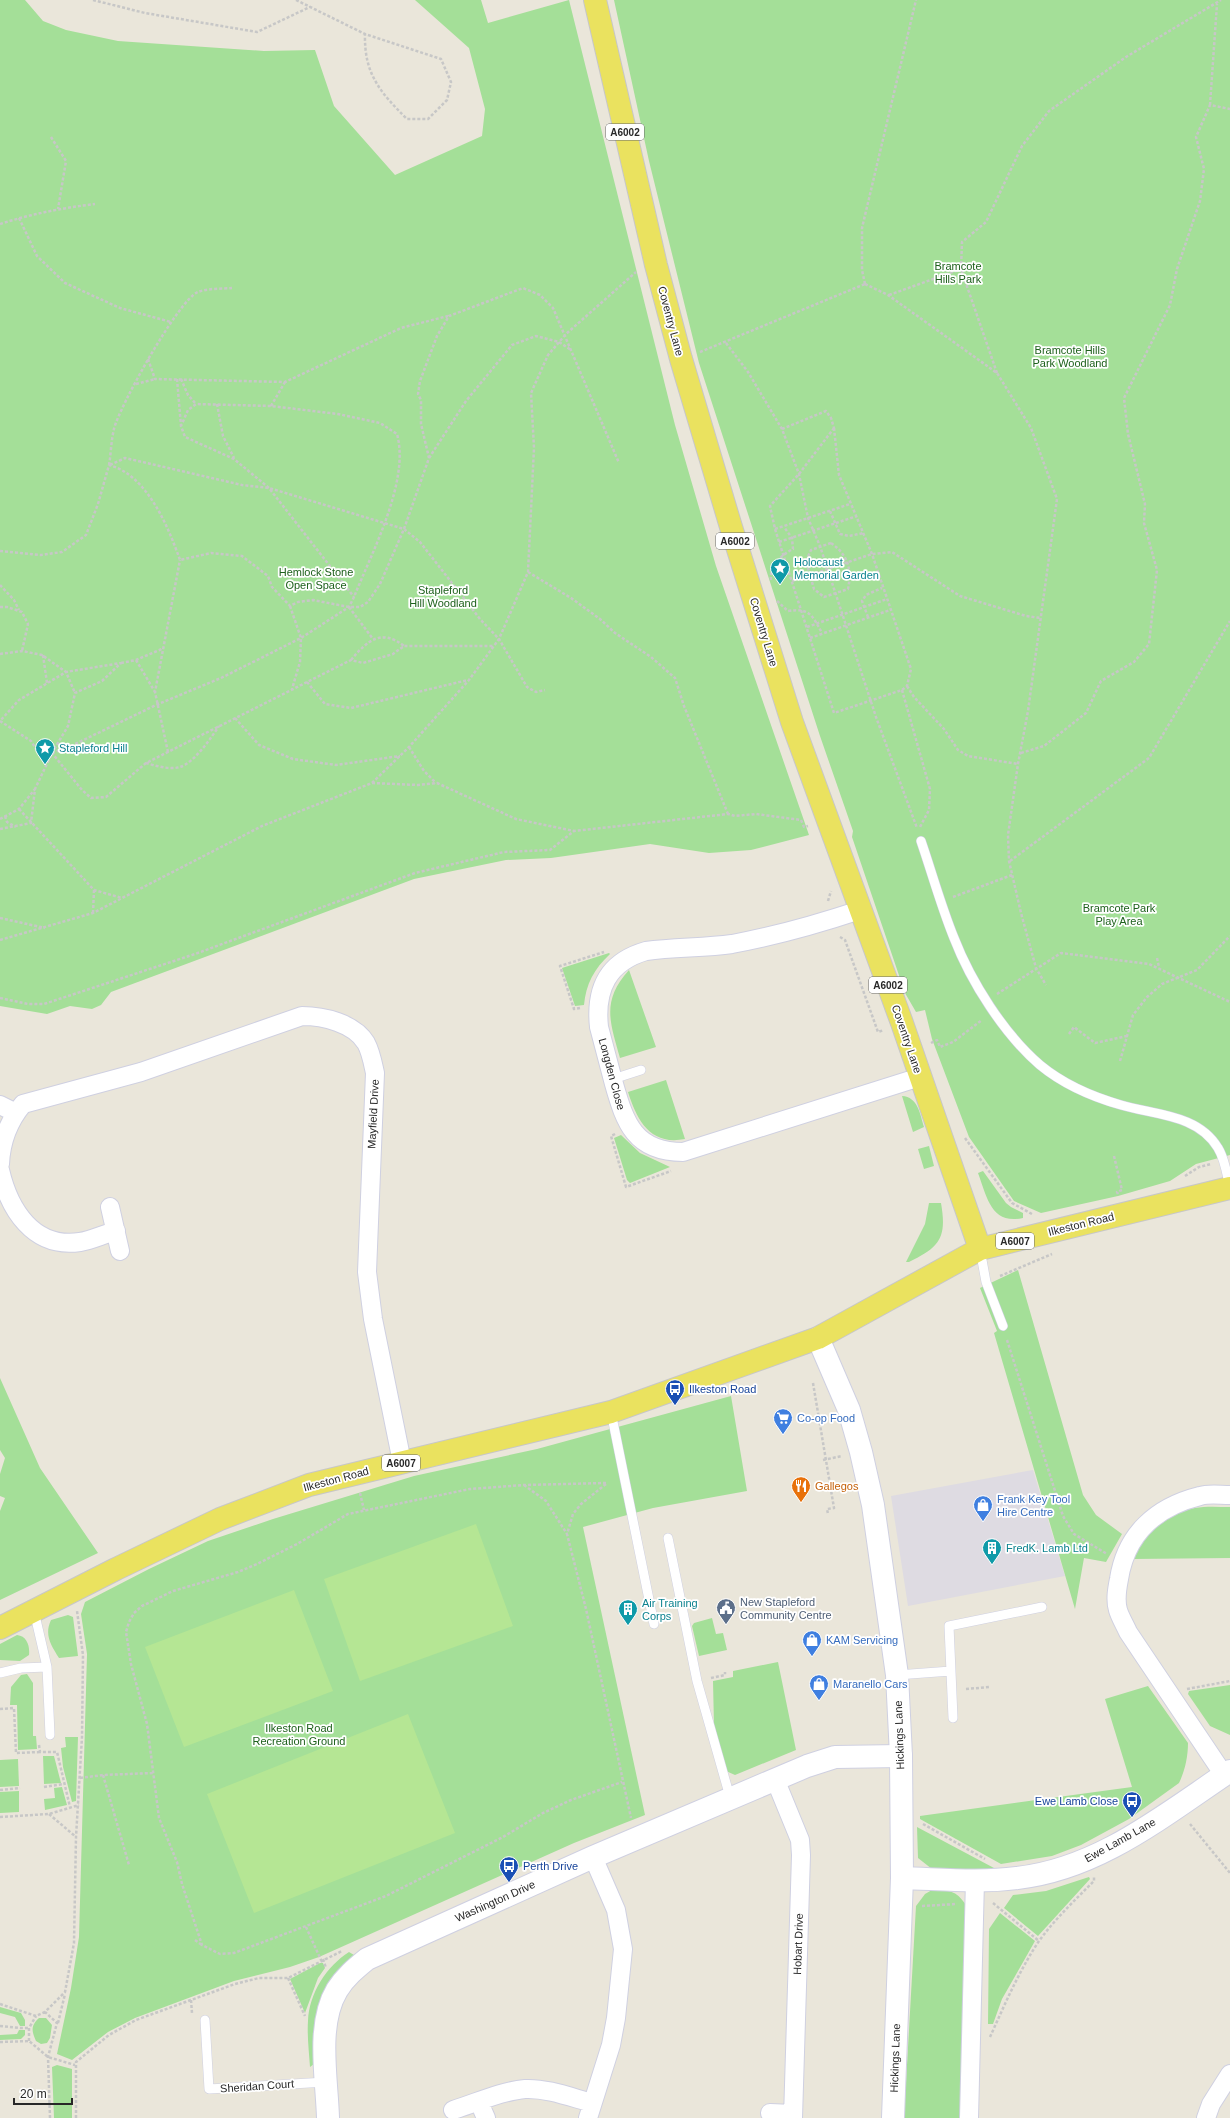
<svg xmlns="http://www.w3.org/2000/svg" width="1230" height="2118" font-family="Helvetica,sans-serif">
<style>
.industrial{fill:#dedbe2}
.green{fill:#a4df98}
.pitch{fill:#b5e694}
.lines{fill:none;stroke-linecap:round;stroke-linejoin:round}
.service-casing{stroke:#cfd0e1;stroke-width:10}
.minor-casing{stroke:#cfd0e1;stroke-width:20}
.tertiary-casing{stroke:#cfd0e1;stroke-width:24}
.secondary-casing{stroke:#cfd0e1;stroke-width:24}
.primary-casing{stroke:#c7c7c7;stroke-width:24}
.path{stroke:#c7c7c7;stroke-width:2.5;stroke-dasharray:3 2;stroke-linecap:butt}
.service{stroke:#fff;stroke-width:9}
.minor{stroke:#fff;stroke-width:18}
.tertiary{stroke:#fff;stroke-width:22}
.secondary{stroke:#fff;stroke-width:22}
.primary{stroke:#eae25f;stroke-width:22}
.labels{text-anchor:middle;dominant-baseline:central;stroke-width:3.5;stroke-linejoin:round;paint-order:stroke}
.shield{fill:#fff;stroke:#686868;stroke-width:1}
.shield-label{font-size:10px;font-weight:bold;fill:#282828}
.park-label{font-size:11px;fill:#1e611c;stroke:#fff}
.street-label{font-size:11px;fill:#282828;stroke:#fff}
.culture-label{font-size:11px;fill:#0d838f;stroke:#fff;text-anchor:start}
.transit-label{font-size:11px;fill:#164399;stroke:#fff;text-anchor:start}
.shop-label{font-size:11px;fill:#366cbe;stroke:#fff;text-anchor:start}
.food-label{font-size:11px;fill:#c56008;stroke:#fff;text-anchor:start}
.service-label{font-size:11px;fill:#4e5e75;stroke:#fff;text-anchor:start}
</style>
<rect width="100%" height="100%" fill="#eae6da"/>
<!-- industrial -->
<path class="industrial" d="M1033,1470L1065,1576L908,1606L891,1496Z"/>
<!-- green -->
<path class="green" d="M0,0H25L43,21L66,30L118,41L264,51L315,50L334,106L395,175L482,136L485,109L469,48L415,0H481L488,23L569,0L675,425L716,566L809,835L751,850L709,853L650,844L551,858L506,860L414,879L111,992L101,1005L92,1009L70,1006L47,1014L0,1006Z
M614,0H1230V1155L1196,1164L1170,1181L1118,1196L1041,1213L1014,1201L969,1137L932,1039L925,1010L916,1012L905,993L852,837L853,831L820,736L699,363L649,161Z
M609,953L610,954C594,969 586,984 584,1005L575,1006L562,968Z
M629,970L656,1047L620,1058C610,1022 601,1001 629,970Z
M666,1080L685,1139C650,1146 637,1120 628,1092Z
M902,1096C918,1097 920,1114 924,1127L913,1132Z
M621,1135L640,1153L670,1167L630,1183L627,1180L614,1138Z
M929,1146L934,1166L924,1169L918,1149Z
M983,1171L1006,1203L1011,1207L1023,1213V1218C991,1225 987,1197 978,1173Z
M929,1203H941C947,1238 940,1247 909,1262H906L925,1224Z
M1018,1270L1083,1495L1096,1515L1122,1534L1106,1562L1084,1558L1075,1609L994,1333L997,1331L980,1288Z
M0,1378L40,1468L98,1553L0,1600V1511L5,1498L0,1496V1474L5,1458L0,1450Z
M731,1396L747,1491L653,1508L583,1527L645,1815L574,1843L319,1957L290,1967L234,1981L135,2018L108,2032L72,2060L57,2054L71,1988L79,1937L87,1654L81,1614L85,1602L149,1569L208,1541L273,1519L414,1476L537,1449Z
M1230,1507V1558L1133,1559C1143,1532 1167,1512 1195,1508C1206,1506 1219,1507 1230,1507Z
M68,1615L73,1617L78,1656L59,1658C51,1645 44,1635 51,1620Z
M712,1618L716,1634L723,1633L727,1650L699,1656L692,1626L694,1623Z
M17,1635C27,1636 30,1646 29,1655L20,1661L0,1660V1644Z
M778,1662L796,1750L735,1775L726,1771L714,1726L713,1681L733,1677V1671Z
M27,1674L33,1683V1736H36L37,1749L18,1750L17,1705H10L11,1687L21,1675Z
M1230,1685V1735L1210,1726L1188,1694L1189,1691Z
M1148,1686L1188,1743C1188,1756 1185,1771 1179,1783L1129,1819L1081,1845L1052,1856L1001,1864L920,1819V1816L927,1815L1132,1787L1105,1699Z
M65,1737H78L76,1801L72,1802L63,1767L61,1748L66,1747Z
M43,1756H54L61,1783L44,1784Z
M18,1759L19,1786L0,1787V1760Z
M62,1787L67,1805L45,1810L44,1799L55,1798L54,1788Z
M19,1791V1812L0,1813V1792Z
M917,1827L994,1868V1870L932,1869L918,1858Z
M1089,1877L1090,1879L1038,1936L1004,1908L1013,1895L1046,1891Z
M932,1890C953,1891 956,1890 968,1908L960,2118H904L916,1906L925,1894Z
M1000,1913L1035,1941L1002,1999L993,2024H988L989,1929Z
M349,1952L354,1955L336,1974L314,2064L310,2067C309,2052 307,2036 308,2021C309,1993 327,1966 349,1952Z
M320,1963H323L325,1968L318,1978L305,2013L290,1979Z
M0,2007L21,2013L25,2020V2026H20L15,2017L0,2013Z
M39,2018H46L52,2025L50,2038L47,2043L41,2044L36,2041C32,2032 30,2026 39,2018Z
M19,2030H25V2035L21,2039L0,2040V2035L17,2034Z
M57,2065L72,2069V2118H54L52,2067Z"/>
<!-- pitch -->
<path class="pitch" d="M476,1524L513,1626L360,1681L324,1579Z
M294,1590L333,1691L184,1747L145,1647Z
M408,1714L455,1833L254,1913L207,1794Z"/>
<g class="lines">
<defs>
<path id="service" d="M921,841C932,873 941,906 954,938C971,982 1004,1034 1040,1065C1063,1084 1093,1097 1121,1105C1154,1115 1198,1114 1218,1148C1225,1159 1227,1175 1230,1188
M613,1079L641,1070
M980,1249L986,1282L1003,1326
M611,1412L654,1624
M668,1538L697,1681L730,1797
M34,1611L47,1667L50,1735
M0,1673L21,1668L47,1667
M897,1675L951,1671
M953,1718L949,1626L1042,1607
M205,2020L209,2089L326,2082"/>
<path id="minor" d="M860,910C818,924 775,936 732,944C704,948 675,947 646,951C608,962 595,989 599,1027C604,1046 609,1065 614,1084C625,1123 635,1152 683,1152L920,1077
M0,1105L16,1113
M0,1164C1,1141 8,1122 23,1104L141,1072L302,1016C323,1016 354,1023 366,1043C371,1052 373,1064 375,1073L367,1272L373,1319L402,1462
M0,1170C9,1209 33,1249 80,1242C92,1240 104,1234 116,1231
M110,1207L120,1251
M1224,1775L1128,1632C1125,1625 1120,1617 1118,1610C1115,1600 1117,1589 1119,1579C1126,1534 1156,1507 1200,1496C1209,1493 1220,1495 1230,1495
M775,1779L800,1840L801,1855L793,2118
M479,2102L486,2118
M453,2110C476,2103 501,2091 525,2089C547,2088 570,2097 592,2103
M770,2113L793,2114
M588,2118L611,2045L616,2018L623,1949L616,1910L593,1857
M969,2118L975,1880
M1206,2118L1211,2104L1230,2074"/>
<path id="tertiary" d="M902,1878C940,1879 979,1883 1017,1878C1099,1869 1164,1815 1230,1771
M328,2118C327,2079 316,2025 337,1990C345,1977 356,1968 367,1959L593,1857L807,1766L835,1757L901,1756"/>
<path id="secondary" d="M818,1338L849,1410L861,1452L873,1505L897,1675L901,1756L902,1878L893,2118"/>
<path id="primary" d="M595,0L656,265L681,359L731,527L792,722L902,1023L980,1249
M0,1628L116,1569L220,1519L309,1485L611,1412L818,1338L980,1249L1230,1188"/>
</defs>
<!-- service casing -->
<use href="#service" class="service-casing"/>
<!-- minor casing -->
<use href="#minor" class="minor-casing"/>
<!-- tertiary casing -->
<use href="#tertiary" class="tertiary-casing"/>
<!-- secondary casing -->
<use href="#secondary" class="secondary-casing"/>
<!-- primary casing -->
<use href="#primary" class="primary-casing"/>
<!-- path -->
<path class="path" d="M93,0L145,13L257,32L310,7
M296,0L365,34L441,59L451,82L447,100L428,119H407C380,92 364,74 365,34
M1210,105L1217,4
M51,137L66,161L58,209
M19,218L37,256L65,283L120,308L171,322
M0,224C31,214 62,208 95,204
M865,284L888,295L997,373L1031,428L1057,499L1028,711L1018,764L1008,835L1009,861L1021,913L1036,968L1046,985
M865,284L862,270V228L916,0
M889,295L961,269
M726,343L748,372L782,429L799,474L808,518L820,546L876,717L917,828
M700,352L865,284
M148,359L155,379L285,382L401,328L448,316
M997,373L961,269L962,242L986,222L1022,146L1049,111L1126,57L1221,0
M177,379L181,426
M181,379L188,395L196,404
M136,384L155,379
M217,404L223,436L234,458
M271,406L285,382
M834,428L839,475L872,554L911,669L907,686L902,690L834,713L775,529L770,506L799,474Z
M782,429L826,411L831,418L834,428
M429,458L466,401L512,345L536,336L559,342L571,350
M109,465C111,454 111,441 114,429C119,407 179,299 198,292C208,288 222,289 232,288
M110,465L125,458L242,485L269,488L404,529L420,542L480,619L499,639L527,687L536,692L545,690
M830,511L840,534L849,536L864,533
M775,529L850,504
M779,542L857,516
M831,543C848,555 852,569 848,589L824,597L814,589L806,561L811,550Z
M0,551L41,555L62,552L86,535L98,504L109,465C147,475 168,526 180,560L211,553L242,556L268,576L272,587L290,606L298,602L313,600L349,607H360L368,602L380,584L404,529L429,458L421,424V400L418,394L420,381L437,336L449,316L523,288L540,295L553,308L619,463
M528,572L571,598L600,619L615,633L651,657L675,678L684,706L728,814
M771,580C769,567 782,554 793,549L792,538L784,527
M792,581L872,554L892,552L960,596L1026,616L1041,618
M0,585L14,600L19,610
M777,601L788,611C810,608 812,615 822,633
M290,606L301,638L300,662L292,689
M0,607H7L22,612L28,624L22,651
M349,607L373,639
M868,617L862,601L866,595L882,588
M807,627L887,599
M810,638L890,610
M0,654L22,651L42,655L66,672L75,693
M43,655L47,683
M136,660L155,692
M351,660C367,641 381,628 404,646
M121,663L136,660L164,648
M307,682L325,704L351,708L468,680
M907,686L914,697L944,729L958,750L968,756L1018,764
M902,690L930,789L929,810L920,827
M235,718L259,745L293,759L336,765L400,756
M409,747L424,771L436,783
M168,752L155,692L180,560
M52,753L71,746L156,705L221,678L301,638L349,607L354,597C372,552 410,481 397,434L380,423L338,414L271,406L196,404L188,410L181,426L185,437L234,459L269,488L354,597
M1021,753L1044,746L1086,713L1101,681L1134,662L1149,644L1157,570L1144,523L1145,504L1128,434L1124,398L1170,305L1177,269L1200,201L1204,169L1196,137L1210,105L1230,109
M45,763L31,741L0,721L19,700L66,672L121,663L102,681L75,693L68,726L52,753
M146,763C156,766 170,770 180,767C194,763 211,738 219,726
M372,783L418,785L437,783L516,819L574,831L728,814L735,816L756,814L801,820L804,827L808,826
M19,809L94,890L122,898
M5,816L7,822L16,827
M0,819L19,809L35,789
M0,829L31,823L35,789L52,753L82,790L91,798L106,797L146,763L351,660L363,663L393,654L404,646H494
M1010,861L1149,758L1230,621
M953,897L1012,875
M828,901L831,891
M93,913L94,890
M0,918L45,928
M840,937L845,940L878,1032L884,1030
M0,940L93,913L262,826L372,783L409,747L469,680L499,639L528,572L534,448L531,393L548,355L566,334L636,272
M1157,958L1159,967
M997,994L1061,953L1149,964L1230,1002
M0,998L28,1004H44L195,954L415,873L504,852L550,850L574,831
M580,1008L574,1009L560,966L604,952
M1069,1034L1074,1027L1095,1043L1127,1036
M931,1043L937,1040L940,1047L953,1042L982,1020
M1120,1061L1133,1015L1147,997L1162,984L1197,970L1230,936
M615,1134L611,1136L626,1187L671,1171
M965,1138L1012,1203L1032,1214
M1114,1156L1122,1190L1117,1192L1118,1194
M1185,1176L1199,1167L1211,1164
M1000,1276L1052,1254
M1007,1340L1063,1516L1074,1534L1107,1554
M813,1383L834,1508L827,1509L828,1514
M823,1460L842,1456
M606,1483L524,1485L470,1489L348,1514L297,1544L257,1564L238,1572L173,1591L142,1606L134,1613L129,1622L126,1632L131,1664L147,1724L159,1818L177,1862L182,1884L202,1945L220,1954L234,1953L386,1896L503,1837L543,1813L571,1800L622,1782
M606,1484L581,1504L573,1514L567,1534L586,1609L631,1818
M524,1485L546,1501L567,1534
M360,1493L364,1510
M711,1678L725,1675V1672
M966,1689L990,1687
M1187,1689L1230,1681
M0,1709L14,1708L16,1753L40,1752
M39,1745L40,1752H57L70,1807
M103,1775L129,1865
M80,1778L103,1775L153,1773
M44,1787L64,1784
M0,1790L20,1788
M49,1814L76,1837
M0,1817L49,1814L79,1805
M923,1824L985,1859
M1190,1824L1230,1873
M993,1903L1039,1941
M922,1906L957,1904
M306,1927L321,1960
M195,1940L202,1945
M323,1959L326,1968
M288,1978L305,2016
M191,2000L192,2013
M0,2004L36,2016L45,2012
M58,2023L65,1994
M0,2026L20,2028H29
M990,2037C1005,2004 1019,1971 1039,1941C1055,1919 1075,1900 1094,1881V1877
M29,2041V2028L36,2016
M0,2042L29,2041L48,2057L75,2065
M50,2118L48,2057L57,2023L45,2012L65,1992L74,1943L76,1837L82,1737L83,1655L77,1611
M76,2118V2062L109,2035L136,2020L235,1984L259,1978H288L342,1951"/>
<!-- service -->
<use href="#service" class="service"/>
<!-- minor -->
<use href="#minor" class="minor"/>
<!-- tertiary -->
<use href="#tertiary" class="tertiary"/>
<!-- secondary -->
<use href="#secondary" class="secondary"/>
<!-- primary -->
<use href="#primary" class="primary"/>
</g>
<!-- icons -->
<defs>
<symbol id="sight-pin" viewBox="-11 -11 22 30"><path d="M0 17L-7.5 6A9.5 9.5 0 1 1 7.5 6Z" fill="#0f9aa8" stroke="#fff"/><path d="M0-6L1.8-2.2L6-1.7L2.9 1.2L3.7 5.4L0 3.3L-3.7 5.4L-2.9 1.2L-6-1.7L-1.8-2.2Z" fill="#fff"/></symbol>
<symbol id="bus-pin" viewBox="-11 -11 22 30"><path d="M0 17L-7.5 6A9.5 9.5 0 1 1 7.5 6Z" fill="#1a4fb4" stroke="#fff"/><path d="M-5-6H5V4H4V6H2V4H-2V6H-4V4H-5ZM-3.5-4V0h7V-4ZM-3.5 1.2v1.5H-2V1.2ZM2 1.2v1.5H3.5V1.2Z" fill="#fff"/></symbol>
<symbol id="supermarket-pin" viewBox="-11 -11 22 30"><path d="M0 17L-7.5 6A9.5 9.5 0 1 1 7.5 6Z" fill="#3f7fe0" stroke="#fff"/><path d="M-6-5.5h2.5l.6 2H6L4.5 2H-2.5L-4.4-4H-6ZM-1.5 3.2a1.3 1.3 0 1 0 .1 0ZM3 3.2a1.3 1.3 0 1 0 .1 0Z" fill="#fff"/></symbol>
<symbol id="restaurant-pin" viewBox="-11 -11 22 30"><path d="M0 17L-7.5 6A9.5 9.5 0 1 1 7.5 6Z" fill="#e8710a" stroke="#fff"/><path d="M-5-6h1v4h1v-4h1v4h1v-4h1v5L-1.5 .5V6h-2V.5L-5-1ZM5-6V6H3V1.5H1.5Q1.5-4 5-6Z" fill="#fff"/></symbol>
<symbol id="shop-pin" viewBox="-11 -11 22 30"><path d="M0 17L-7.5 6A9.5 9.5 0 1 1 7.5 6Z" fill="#3f7fe0" stroke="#fff"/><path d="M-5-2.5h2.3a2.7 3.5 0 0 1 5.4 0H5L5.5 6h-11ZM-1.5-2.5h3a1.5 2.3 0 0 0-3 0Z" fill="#fff"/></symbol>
<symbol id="building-pin" viewBox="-11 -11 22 30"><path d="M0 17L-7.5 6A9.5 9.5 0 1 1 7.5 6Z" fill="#0f9aa8" stroke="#fff"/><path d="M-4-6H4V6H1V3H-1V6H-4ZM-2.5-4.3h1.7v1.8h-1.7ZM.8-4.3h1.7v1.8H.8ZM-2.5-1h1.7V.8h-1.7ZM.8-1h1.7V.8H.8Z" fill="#fff"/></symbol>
<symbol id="civic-pin" viewBox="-11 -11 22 30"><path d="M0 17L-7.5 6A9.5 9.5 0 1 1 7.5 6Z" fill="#5c6f8a" stroke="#fff"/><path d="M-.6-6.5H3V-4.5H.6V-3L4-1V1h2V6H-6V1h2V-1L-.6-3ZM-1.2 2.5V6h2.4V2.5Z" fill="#fff"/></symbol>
</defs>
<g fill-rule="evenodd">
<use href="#sight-pin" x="769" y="557" width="22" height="30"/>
<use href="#sight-pin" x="34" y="737" width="22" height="30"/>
<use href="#bus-pin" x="664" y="1378" width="22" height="30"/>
<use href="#supermarket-pin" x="772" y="1407" width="22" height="30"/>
<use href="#restaurant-pin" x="790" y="1475" width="22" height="30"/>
<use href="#shop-pin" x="972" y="1494" width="22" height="30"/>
<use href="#building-pin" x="981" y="1537" width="22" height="30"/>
<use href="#civic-pin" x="715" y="1597" width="22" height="30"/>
<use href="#building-pin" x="617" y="1598" width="22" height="30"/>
<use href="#shop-pin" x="801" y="1629" width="22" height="30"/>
<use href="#shop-pin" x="808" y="1673" width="22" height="30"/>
<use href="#bus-pin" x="1121" y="1790" width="22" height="30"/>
<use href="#bus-pin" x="498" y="1855" width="22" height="30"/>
</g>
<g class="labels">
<!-- shield labels -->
<g class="shield">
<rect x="606" y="124" width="38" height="16" rx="3"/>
<rect x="716" y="533" width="38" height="16" rx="3"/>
<rect x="869" y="977" width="38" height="16" rx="3"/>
<rect x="996" y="1233" width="38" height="16" rx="3"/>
<rect x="382" y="1455" width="38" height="16" rx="3"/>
</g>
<g class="shield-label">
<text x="625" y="132">A6002</text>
<text x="735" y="541">A6002</text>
<text x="888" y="985">A6002</text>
<text x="1015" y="1241">A6007</text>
<text x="401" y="1463">A6007</text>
</g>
<!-- park labels -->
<g class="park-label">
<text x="958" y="266">Bramcote<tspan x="958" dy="13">Hills Park</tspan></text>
<text x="1070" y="350">Bramcote Hills<tspan x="1070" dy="13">Park Woodland</tspan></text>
<text x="316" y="572">Hemlock Stone<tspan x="316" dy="13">Open Space</tspan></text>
<text x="443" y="590">Stapleford<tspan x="443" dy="13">Hill Woodland</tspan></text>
<text x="1119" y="908">Bramcote Park<tspan x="1119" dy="13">Play Area</tspan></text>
<text x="299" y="1728">Ilkeston Road<tspan x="299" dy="13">Recreation Ground</tspan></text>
</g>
<!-- street labels -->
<g class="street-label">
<text transform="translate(671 321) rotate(75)">Coventry Lane</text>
<text transform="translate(764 632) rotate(73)">Coventry Lane</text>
<text transform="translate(907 1039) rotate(71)">Coventry Lane</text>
<text transform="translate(612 1074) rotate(75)">Longden Close</text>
<text transform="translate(373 1114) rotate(-87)">Mayfield Drive</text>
<text transform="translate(1081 1224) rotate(-14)">Ilkeston Road</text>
<text transform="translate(336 1479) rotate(-15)">Ilkeston Road</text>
<text transform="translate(899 1735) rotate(-92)">Hickings Lane</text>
<text transform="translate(1120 1840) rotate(-29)">Ewe Lamb Lane</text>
<text transform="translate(495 1901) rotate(-24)">Washington Drive</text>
<text transform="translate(798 1944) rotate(-88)">Hobart Drive</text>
<text transform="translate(895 2058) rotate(-88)">Hickings Lane</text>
<text transform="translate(257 2086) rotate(-4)">Sheridan Court</text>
</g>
<!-- culture labels -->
<g class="culture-label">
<text x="794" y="562">Holocaust<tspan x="794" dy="13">Memorial Garden</tspan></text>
<text x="59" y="748">Stapleford Hill</text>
<text x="1006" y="1548">FredK. Lamb Ltd</text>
<text x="642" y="1603">Air Training<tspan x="642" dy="13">Corps</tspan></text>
</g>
<!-- transit labels -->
<g class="transit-label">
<text x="689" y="1389">Ilkeston Road</text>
<text x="1118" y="1801" text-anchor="end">Ewe Lamb Close</text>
<text x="523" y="1866">Perth Drive</text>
</g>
<!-- shop labels -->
<g class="shop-label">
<text x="797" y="1418">Co-op Food</text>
<text x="997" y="1499">Frank Key Tool<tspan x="997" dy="13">Hire Centre</tspan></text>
<text x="826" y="1640">KAM Servicing</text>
<text x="833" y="1684">Maranello Cars</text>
</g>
<!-- food labels -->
<g class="food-label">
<text x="815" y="1486">Gallegos</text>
</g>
<!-- service labels -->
<g class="service-label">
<text x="740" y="1602">New Stapleford<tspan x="740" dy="13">Community Centre</tspan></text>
</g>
</g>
<!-- scale -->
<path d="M14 2098v6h58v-6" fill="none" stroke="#282828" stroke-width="2"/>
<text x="20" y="2098" font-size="12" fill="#282828" stroke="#ffffff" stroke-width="3" paint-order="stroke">20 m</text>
</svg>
